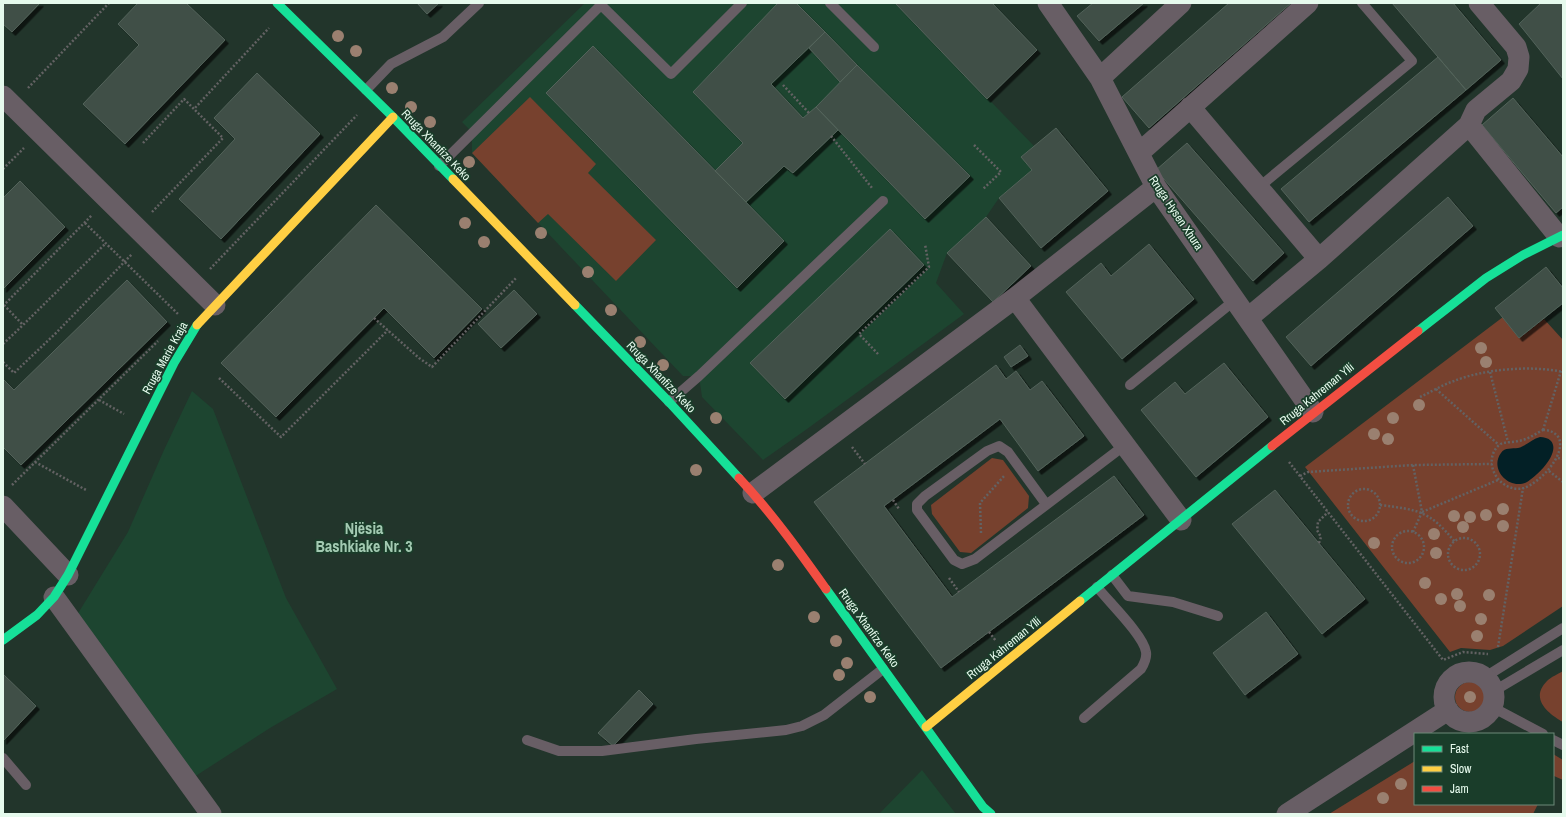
<svg xmlns="http://www.w3.org/2000/svg" width="1566" height="817" font-family="'Archivo Narrow',sans-serif">
<style>
.built{fill:#1d4530}
.green{fill:#77412e}
.water{fill:#032026}
.building{fill:#3f4f47;stroke:#53635a;filter:url(#shadow)}
.lines{fill:none;stroke-linecap:round;stroke-linejoin:round}
.path{stroke:#636263;stroke-width:2.5;stroke-dasharray:2 2;stroke-linecap:butt}
.lane{stroke:#685e65;stroke-width:10}
.street{stroke:#685e65;stroke-width:21}
.fast{stroke:#16e098;stroke-width:9}
.slow{stroke:#ffcf43;stroke-width:9}
.jam{stroke:#f24e42;stroke-width:9}
.tree{fill:#9a8070}
.labels{text-anchor:middle;dominant-baseline:central;stroke-width:3.5;stroke-linejoin:round;paint-order:stroke}
.street-label{font-size:12px;fill:#e6faed;stroke:#1a3d2a}
.district-label{font-size:16px;font-weight:bold;fill:#a3cab2;stroke:#1a3d2a}
</style>
<defs>
<filter id="shadow"><feDropShadow dx="3.5" dy="3.5" stdDeviation="0" flood-color="#0009"/></filter>
</defs>
<rect width="100%" height="100%" fill="#22352b"/>
<!-- built -->
<path class="built" d="M585,3H895L1034,146L1021,157L1032,170L999,198L986,217L947,253L936,283L964,314L807,429L763,460L702,397L699,376H683L472,153V132L462,122Z
M192,391L213,409L286,598L337,689L270,728L194,777L77,615L128,532L164,450Z
M922,770L956,814H879Z"/>
<!-- green -->
<path class="green" d="M530,97L596,164L588,173L656,240L616,281L548,214L538,223L472,153Z
M1503,317L1519,338L1544,319L1563,340V606L1503,646L1490,650L1461,648L1450,652L1305,467Z
M992,458L1003,460L1029,496L1028,508L971,553L960,552L932,514L931,505Z
M1563,671V722C1549,714 1529,699 1547,681C1551,677 1558,674 1563,671Z
M1455 697a15 15 0 1 1 30 0a15 15 0 1 1-30 0Z
M1553,754L1563,760V780L1554,776L1553,778Z
M1415,761V804H1538L1533,814H1329Z"/>
<!-- water -->
<path class="water" d="M1540,437C1544,437 1548,438 1551,441C1561,453 1537,476 1527,482C1509,491 1489,469 1501,453C1505,447 1512,449 1518,448C1526,446 1532,439 1540,437Z"/>
<!-- building -->
<path class="building" d="M3,3H40L12,32L3,24Z
M138,3H186L225,40L125,144L83,104L139,45L118,24Z
M417,3H439L427,14Z
M778,3H796L825,32L771,84L803,118L816,107L838,130L793,173L784,166L746,202L715,171L743,143L693,92Z
M895,3H992L1037,50L987,99Z
M1093,3H1092H1144L1099,41L1077,16Z
M1229,3H1291L1149,128L1122,97Z
M1392,3H1453L1501,60L1466,90Z
M1541,3H1563V79L1519,24Z
M825,32L857,65L840,82L809,48Z
M593,46L784,241L737,288L546,93Z
M1438,57L1466,90L1309,222L1281,189Z
M857,65L970,176L925,219L816,107Z
M257,73L320,134L221,239L179,199L235,139L214,118Z
M1513,98L1563,157V207L1556,213L1482,125Z
M1056,128L1108,191L1041,248L999,198L1032,170L1021,157Z
M1187,143L1284,253L1253,281L1156,170Z
M20,181L65,227L3,289V198Z
M1448,197L1473,226L1311,366L1286,337Z
M376,205L482,309L434,358L384,308L276,417L221,363Z
M986,217L1031,266L993,302L947,253Z
M890,229L924,265L785,399L750,363Z
M1149,244L1194,299L1122,359L1066,292L1101,263L1111,276Z
M1546,267L1563,288V303L1519,338L1495,308Z
M127,280L167,322L21,465L3,447V379L14,390Z
M514,290L537,314L501,348L478,324Z
M1020,345L1028,356L1011,367L1004,357Z
M1224,363L1268,417L1196,477L1141,410L1175,382L1185,394Z
M996,365L1006,379L1016,371L1030,390L1042,381L1084,436L1038,471L1000,419L884,506L952,597L1114,476L1144,515L941,668L814,502Z
M1275,490L1365,599L1322,634L1232,524Z
M1266,612L1298,654L1245,695L1213,653Z
M3,674L36,706L3,741Z
M639,690L653,704L613,746L598,733Z"/>
<g class="lines">
<!-- path -->
<path class="path" d="M783,85L809,113
M28,88L109,3
M831,136L872,188
M143,143L184,99L194,109L269,28
M974,145L1001,172L983,189
M3,169L24,148
M152,212L223,138L194,109
M85,223L178,314
M210,269L357,115
M4,305L23,325L105,244
M3,306L92,215
M374,318L419,358L432,367L516,278
M3,344L23,325
M878,354L859,334L929,267L925,244
M3,362L14,373L56,333L132,254
M1490,372L1508,442
M219,378L281,437L388,330
M1436,389L1499,445
M1420,397C1431,392 1442,385 1454,381C1484,369 1531,365 1563,372
M99,400L124,414
M1543,430C1549,430 1555,432 1559,438C1566,456 1539,483 1524,488C1501,494 1481,464 1498,446C1503,441 1511,443 1518,441C1527,440 1535,434 1543,430Z
M1543,430L1561,371
M852,447L865,464
M1558,458L1563,459
M35,462L86,490
M1289,462L1443,660L1463,652L1488,654
M1413,465L1422,512L1498,480
M1549,471L1563,482
M1300,476L1308,472L1413,465L1492,464
M12,485L158,341
M1348 505a16 16 0 1 1 32 0a16 16 0 1 1-32 0Z
M893,500L899,509
M1380,505C1418,510 1429,510 1455,542
M1392 547a16 16 0 1 1 32 0a16 16 0 1 1-32 0Z
M1413,532L1422,512
M981,533L980,503L1005,475
M1448 554a16 16 0 1 1 32 0a16 16 0 1 1-32 0Z
M1319,543L1321,537L1317,530L1318,522L1328,512
M949,578L959,592
M989,632L996,641
M1498,647L1523,488"/>
<!-- lane -->
<path class="lane" d="M830,3L874,47
M366,90L391,64L443,37L479,3
M439,166L601,5L671,74L742,3
M1258,188L1412,61L1362,3
M1130,385L1235,300
M669,402L699,376L883,201
M1046,504L1008,452L999,446L987,451L925,496L917,504V510L954,560L962,564L975,559L1125,445
M1112,575L1128,596L1173,602L1218,616
M1485,677L1563,628
M1494,691L1563,650
M1492,707L1543,734
M1084,718L1141,669C1144,664 1147,658 1146,652C1144,636 1109,602 1097,587
M527,740L559,751H602L696,739L786,730L802,726L824,715L883,669
M1553,740L1563,745
M3,758L26,785"/>
<!-- street -->
<path class="street" d="M1048,3L1100,78L1156,187L1313,412
M1100,78L1181,3
M3,96L215,305
M1190,107L1319,259
M1469,125L1559,237
M1139,153L1308,3
M1015,298L1181,520
M1248,318L1319,259L1469,125L1476,110L1511,81L1518,69L1519,57L1516,47L1479,3
M753,493L1015,298L1156,187
M3,506L68,575
M54,597L211,814
M1444 697a25 25 0 1 1 50 0a25 25 0 1 1-50 0Z
M1287,814L1448,710"/>
<!-- fast -->
<path class="fast" d="M277,3L393,117L453,179
M575,305L669,402L739,478
M1418,331L1486,278L1523,255L1563,235
M826,589L983,807L991,814
M1080,601L1272,446
M3,640L37,615L54,597L68,575L174,363L197,325"/>
<!-- slow -->
<path class="slow" d="M453,179L575,305
M197,325L393,117
M926,727L1080,601"/>
<!-- jam -->
<path class="jam" d="M1272,446L1418,331
M739,478C771,512 799,551 826,589"/>
</g>
<!-- trees -->
<g class="tree">
<circle cx="338" cy="36" r="6"/>
<circle cx="356" cy="51" r="6"/>
<circle cx="392" cy="88" r="6"/>
<circle cx="411" cy="107" r="6"/>
<circle cx="430" cy="122" r="6"/>
<circle cx="469" cy="162" r="6"/>
<circle cx="465" cy="223" r="6"/>
<circle cx="541" cy="233" r="6"/>
<circle cx="484" cy="242" r="6"/>
<circle cx="588" cy="272" r="6"/>
<circle cx="611" cy="310" r="6"/>
<circle cx="640" cy="342" r="6"/>
<circle cx="1481" cy="348" r="6"/>
<circle cx="1486" cy="362" r="6"/>
<circle cx="663" cy="365" r="6"/>
<circle cx="1419" cy="405" r="6"/>
<circle cx="716" cy="418" r="6"/>
<circle cx="1393" cy="418" r="6"/>
<circle cx="1374" cy="434" r="6"/>
<circle cx="1388" cy="439" r="6"/>
<circle cx="696" cy="470" r="6"/>
<circle cx="1503" cy="509" r="6"/>
<circle cx="1486" cy="515" r="6"/>
<circle cx="1454" cy="516" r="6"/>
<circle cx="1470" cy="517" r="6"/>
<circle cx="1503" cy="526" r="6"/>
<circle cx="1463" cy="527" r="6"/>
<circle cx="1434" cy="534" r="6"/>
<circle cx="1374" cy="543" r="6"/>
<circle cx="1436" cy="553" r="6"/>
<circle cx="778" cy="565" r="6"/>
<circle cx="1425" cy="583" r="6"/>
<circle cx="1457" cy="594" r="6"/>
<circle cx="1489" cy="595" r="6"/>
<circle cx="1441" cy="599" r="6"/>
<circle cx="1460" cy="606" r="6"/>
<circle cx="814" cy="617" r="6"/>
<circle cx="1481" cy="619" r="6"/>
<circle cx="1477" cy="636" r="6"/>
<circle cx="836" cy="641" r="6"/>
<circle cx="847" cy="663" r="6"/>
<circle cx="839" cy="675" r="6"/>
<circle cx="870" cy="697" r="6"/>
<circle cx="1470" cy="697" r="6"/>
<circle cx="1401" cy="784" r="6"/>
<circle cx="1383" cy="798" r="6"/>
</g>
<g class="labels">
<!-- street labels -->
<g class="street-label">
<text transform="translate(436 145) rotate(46)">Rruga Xhanfize Keko</text>
<text transform="translate(1176 213) rotate(56)">Rruga Hysen Xhura</text>
<text transform="translate(165 358) rotate(-61)">Rruga Marie Kraja</text>
<text transform="translate(661 377) rotate(46)">Rruga Xhanfize Keko</text>
<text transform="translate(1317 394) rotate(-39)">Rruga Kahreman Ylli</text>
<text transform="translate(869 628) rotate(54)">Rruga Xhanfize Keko</text>
<text transform="translate(1004 648) rotate(-39)">Rruga Kahreman Ylli</text>
</g>
<!-- district labels -->
<g class="district-label">
<text x="364" y="528">Njësia<tspan x="364" dy="18">Bashkiake Nr. 3</tspan></text>
</g>
</g>
<!-- border -->
<rect width="1566" height="817" fill="none" stroke="#e6faed" stroke-width="8"/>
<!-- legend -->
<rect x="1414" y="733" width="140" height="72" fill="#1a3d2a" stroke="#6c8978"/>
<rect x="1422" y="746" width="20" height="6" fill="#16e098" stroke="#6c8978"/>
<text x="1450" y="753" font-size="12" fill="#e6faed">Fast</text>
<rect x="1422" y="766" width="20" height="6" fill="#ffcf43" stroke="#6c8978"/>
<text x="1450" y="773" font-size="12" fill="#e6faed">Slow</text>
<rect x="1422" y="786" width="20" height="6" fill="#f24e42" stroke="#6c8978"/>
<text x="1450" y="793" font-size="12" fill="#e6faed">Jam</text>
</svg>
